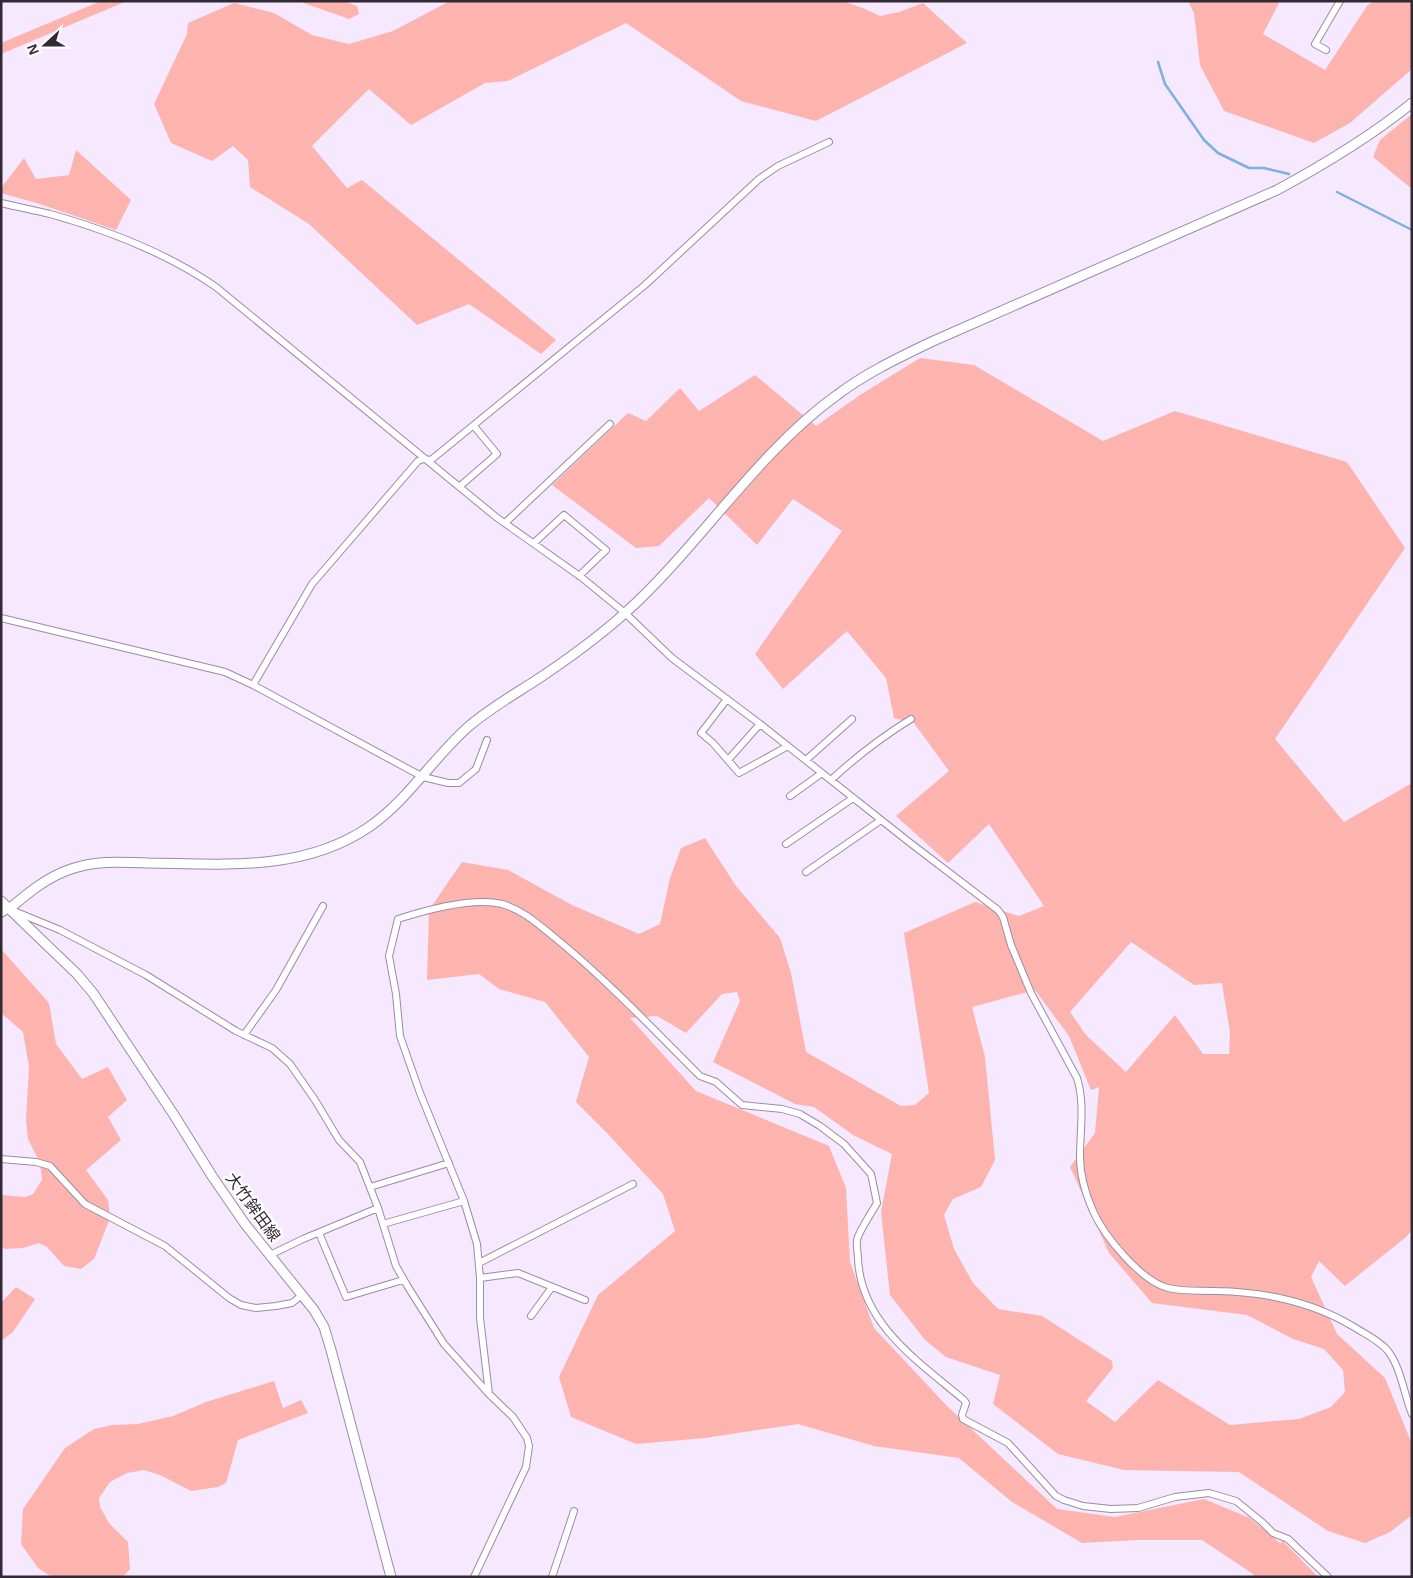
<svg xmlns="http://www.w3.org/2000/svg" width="1413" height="1578" font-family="Arial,'Noto Sans JP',sans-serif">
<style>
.green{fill:#fdb4af;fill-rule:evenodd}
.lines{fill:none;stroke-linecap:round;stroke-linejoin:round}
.stream{stroke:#7bb1de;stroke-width:2.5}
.street-casing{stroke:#9b8ba4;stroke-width:8}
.secondary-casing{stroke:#9b8ba4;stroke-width:11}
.street{stroke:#fff;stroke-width:6}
.secondary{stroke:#fff;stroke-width:9}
.labels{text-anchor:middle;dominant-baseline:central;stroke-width:5;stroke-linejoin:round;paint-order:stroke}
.street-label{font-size:16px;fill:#312a35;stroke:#fff}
</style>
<rect width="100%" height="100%" fill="#f6e8fe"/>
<!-- green -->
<path class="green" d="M101,1H127L1,54V43Z
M298,1H344L357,6L359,14L349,19Z
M450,1H842L863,8L880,16L899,12L923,3L967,43L816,121L741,101L626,23L508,81L485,83L411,125L369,89L312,146L347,188L362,180L556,340L541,354L469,304L417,325L309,224L250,187L248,160L233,146L212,161L171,143L154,104L187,34L188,23L234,3L274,13L312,35L349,44L393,31Z
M1188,1H1280L1263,34L1325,70L1367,6L1374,1H1412V69L1350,123L1314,143L1224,111L1200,65L1194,13Z
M1412,114V189L1373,157L1380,140Z
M76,150L131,200L116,230L40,204L1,193V188L24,158L36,179L69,175Z
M920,358L974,365L1103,441L1175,411L1347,462L1405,548L1275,739L1344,822L1412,783V1230L1406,1237L1345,1286L1319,1261L1311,1277L1337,1334L1385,1378L1412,1444V1515L1390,1532L1365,1543L1328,1531L1239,1472L1124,1470L1058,1454L993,1404L1000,1375L946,1357L925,1340L890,1295L881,1212L892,1154L853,1135L814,1107L795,1104L713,1062L740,1001L737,992L722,994L686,1033L657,1016L630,1018L696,1091L829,1146L846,1188L850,1262L874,1328L947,1406L1057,1509L1115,1517L1204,1499L1250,1518L1280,1543L1283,1541L1318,1577H1253V1574L1202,1540H1136L1082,1543L1012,1502L959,1458L874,1446L798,1424L705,1438L636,1444L571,1417L559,1377L598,1295L675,1231L663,1194L607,1133L576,1102L589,1057L545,1002L499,989L479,974L427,980L429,910L462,862L508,870L572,905L639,934L660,924L670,878L681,848L705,838L736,886L780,938L791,973L806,1052L901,1106L915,1105L929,1093L904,933L975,902L1019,916L1044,906L989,824L948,863L896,816L949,771L914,723L894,718L886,678L847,631L783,689L755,654L842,531L793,499L757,545L709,498L659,546L636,548L552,485L628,413L646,421L680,388L699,411L755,375L816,426L860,395ZM1131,942L1194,985L1222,983L1230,1033L1229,1054H1203L1175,1015L1126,1072L1086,1035L1070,1012ZM1035,990L1069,1036L1091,1090L1099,1087L1095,1133L1070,1167L1109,1253L1152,1303L1247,1315L1293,1339L1324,1349L1343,1370L1345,1392L1331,1407L1299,1419L1230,1425L1158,1380L1115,1422L1086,1401L1113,1368L1112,1361L1042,1316L998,1309L973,1283L954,1249L944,1215L953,1199L981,1187L995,1160L985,1057L972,1007Z
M1,949L49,1003L56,1044L82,1079L108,1067L127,1100L108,1117L121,1140L86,1170L108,1200L110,1218L94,1259L81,1269L64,1266L47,1247L39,1243L23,1248L5,1249L1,1246V1195L25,1197L33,1194L42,1180L40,1163L28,1139L26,1120L29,1067L23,1032L1,1013Z
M16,1287L35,1299L13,1332L1,1341V1303Z
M274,1381L283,1408L301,1400L308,1413L238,1440L226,1483L218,1487L191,1491L160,1475L144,1470L127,1473L110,1482L99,1498L100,1507L109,1523L128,1542L130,1569L123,1577H52L38,1568L21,1544L23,1509L65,1448L94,1429L112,1425L138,1424L173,1416L206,1402Z"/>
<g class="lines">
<!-- stream -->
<path class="stream" d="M1158,62L1165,84L1204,140L1218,153L1249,168H1264L1289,174
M1337,192L1412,230"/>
<defs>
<path id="street" d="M1326,50L1315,44L1340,1
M1,203C17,207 34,210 50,214C107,230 167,253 216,287L496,517L581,577L625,613L672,658L760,724L909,842L998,910L1003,917L1011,945L1031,993L1077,1078C1085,1103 1080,1130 1080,1157C1080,1175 1086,1195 1093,1211C1104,1236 1141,1281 1168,1288C1184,1292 1200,1290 1217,1291C1263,1292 1313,1302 1354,1327C1365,1334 1379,1340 1388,1351C1401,1368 1404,1394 1412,1414
M459,487L497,454L474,426
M505,523L610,424
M534,543L564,515L606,550L579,576
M1,618L225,672L253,685L423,777L448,783H459L476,769L487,740
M253,685L312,584L418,461L424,459L431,460L645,285L759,179L778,166L829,142
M727,699L701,733L713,743L739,773L788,746
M728,760L760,724
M806,760L852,719
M831,780C858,755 880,738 911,719
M790,796L822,773
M786,844L853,798
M806,872L881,820
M1,914L9,909L60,930L146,975L236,1031L272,1048L290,1064L315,1100L339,1140L360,1162L378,1208L396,1266L408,1287L444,1344L489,1394L513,1417L527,1438L529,1446L526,1467L474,1577
M244,1035L276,990L323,906
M1,1159L36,1162L50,1166L85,1204L165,1246L229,1298L241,1305L256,1308L276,1306L292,1303L302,1295
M370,1187L449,1163
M383,1224L464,1201
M319,1233L346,1297L403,1280
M270,1255L303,1239L378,1208
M479,1263L633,1184
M480,1278L518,1273L585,1300
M531,1316L552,1287
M489,1394L480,1318V1278L477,1244L464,1201L420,1093L400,1036L396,994L389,956L398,919C426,910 473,897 502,904C523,910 538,924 554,937C606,979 653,1029 700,1076L716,1082L742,1105L782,1109L800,1114L820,1126L844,1144L871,1174L877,1203C872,1212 859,1231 857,1240C856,1245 858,1253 858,1259C861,1324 919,1362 964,1400L966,1403L962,1415L963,1419L1008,1443L1056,1496L1064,1500L1083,1506L1111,1509L1138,1508L1175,1497L1209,1493L1236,1501L1262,1522L1273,1533L1288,1539L1328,1577
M552,1577L574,1511"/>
<path id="secondary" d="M1,901L77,974L93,993L174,1115L212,1176L245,1224L314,1310L324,1327L331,1350L391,1577
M9,909C28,893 47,877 71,869C96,860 123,862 149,863C224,864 303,872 369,827C408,800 433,758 468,727C490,708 515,694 538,679C568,659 597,638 624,614C699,547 755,454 837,395C866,373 898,358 931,342L1277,190C1325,164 1370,137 1412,103"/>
</defs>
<!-- street casing -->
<use href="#street" class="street-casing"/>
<!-- secondary casing -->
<use href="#secondary" class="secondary-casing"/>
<!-- street -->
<use href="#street" class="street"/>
<!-- secondary -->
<use href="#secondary" class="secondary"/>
</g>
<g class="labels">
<!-- street labels -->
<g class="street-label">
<text transform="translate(253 1207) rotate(54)">大竹鉾田線</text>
</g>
</g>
<!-- border -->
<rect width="1413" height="1578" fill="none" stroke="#312a35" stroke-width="5"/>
<!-- north arrow -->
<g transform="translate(45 45) rotate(249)" stroke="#ffffff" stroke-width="4" paint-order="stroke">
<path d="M0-4L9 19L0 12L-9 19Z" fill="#312a35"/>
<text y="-8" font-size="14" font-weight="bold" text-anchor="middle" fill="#312a35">N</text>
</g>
</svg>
